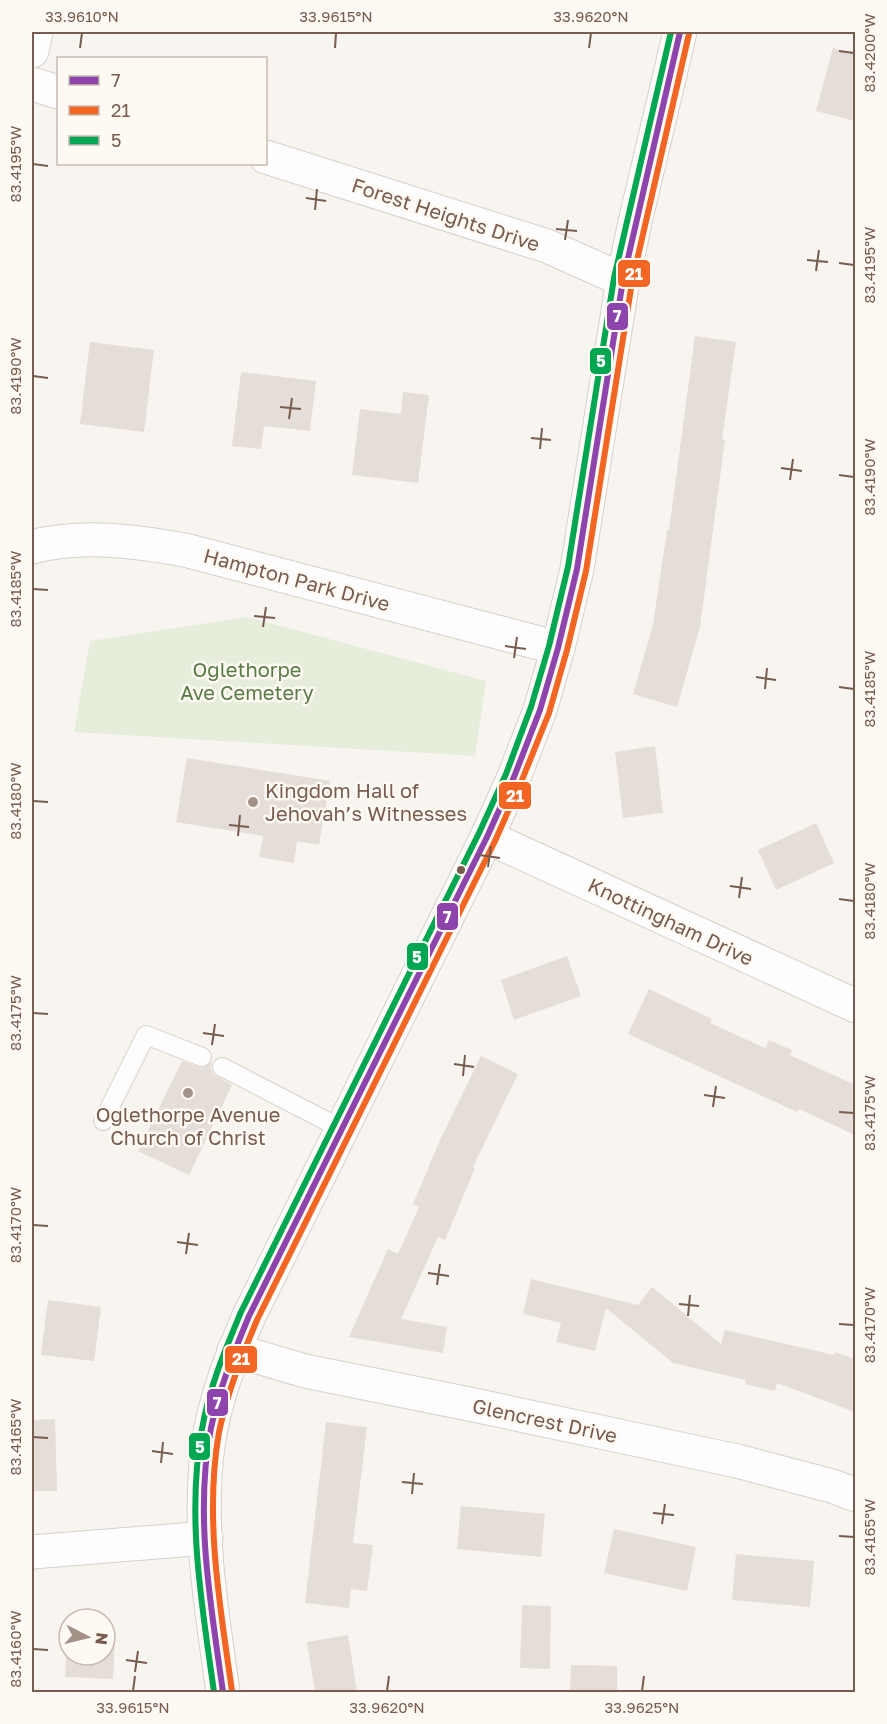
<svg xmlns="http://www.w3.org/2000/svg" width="887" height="1724" font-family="'Golos Text',sans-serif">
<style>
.green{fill:#e6eedb}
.building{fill:#e5ddd7}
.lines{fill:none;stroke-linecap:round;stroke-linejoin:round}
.lane-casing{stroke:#d6d0ca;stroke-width:20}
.street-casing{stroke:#d6d0ca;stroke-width:35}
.secondary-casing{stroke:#d6d0cb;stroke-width:35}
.lane{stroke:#fefdfd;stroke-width:18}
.street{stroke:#fefdfd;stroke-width:33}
.secondary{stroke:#fefdfd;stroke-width:33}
.bus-1-casing{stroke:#fef9f3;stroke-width:10}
.bus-2-casing{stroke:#fef9f3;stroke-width:10}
.bus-3-casing{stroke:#fef9f3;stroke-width:10}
.bus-1{stroke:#8e44ad;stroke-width:6}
.bus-2{stroke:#f26522;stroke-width:6}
.bus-3{stroke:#00a651;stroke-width:6}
.ticks{fill:none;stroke:#775c4f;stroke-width:2}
.poi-dot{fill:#a49187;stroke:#fef9f3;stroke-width:2}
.bus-dot{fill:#775c4f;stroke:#fef9f3;stroke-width:2}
.labels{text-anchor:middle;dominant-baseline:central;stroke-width:5;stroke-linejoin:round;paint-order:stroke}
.street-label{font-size:20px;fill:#775c4f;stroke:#fef9f3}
.park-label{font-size:20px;fill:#597c47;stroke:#fef9f3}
.poi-label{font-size:20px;fill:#775c4f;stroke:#fef9f3;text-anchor:start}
.line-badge{stroke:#fef9f3;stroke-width:2}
.badge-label{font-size:16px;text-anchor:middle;font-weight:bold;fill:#fff}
.neatline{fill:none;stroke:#775c4f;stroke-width:2}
.ticks-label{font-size:15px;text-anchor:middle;fill:#775c4f}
</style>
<rect width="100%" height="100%" fill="#f8f4f0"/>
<!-- green -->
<path class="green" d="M247,617L486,681L475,756L74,732L90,641Z"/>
<!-- building -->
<path class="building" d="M833,48L855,54V121L816,111Z
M695,336L736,342L722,439L725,440L700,627L677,707L633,694L653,625L667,530H669Z
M90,342L154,350L144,432L80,424Z
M241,372L316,381L310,431L264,426L261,449L232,446Z
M403,392L429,395L418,483L352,475L360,409L401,414Z
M655,746L663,813L623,818L615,752Z
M187,758L330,781L319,845L297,841L294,863L259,857L263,836L176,822Z
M816,823L834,863L776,890L758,850Z
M567,956L581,996L514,1020L501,980Z
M649,989L712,1019L710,1023L765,1048L769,1040L792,1050L790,1055L855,1085V1135L799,1109L797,1112L628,1034Z
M481,1056L518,1074L473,1167L475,1168L445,1240L438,1237L401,1319L447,1327L443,1353L349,1337L388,1249L398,1254L419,1207L413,1204L440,1140Z
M182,1061L203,1068L212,1062L211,1068L213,1074L232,1085L189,1175L138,1151Z
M531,1279L638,1305L652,1287L721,1344L725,1330L834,1355L835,1352L855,1359V1412L777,1383L775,1391L745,1384L746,1380L673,1363L606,1308L595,1351L556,1342L561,1323L523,1314Z
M48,1300L101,1307L94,1361L41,1355Z
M55,1419L57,1491H32V1420Z
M326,1422L367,1427L353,1543L373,1545L367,1591L351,1589L349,1608L305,1603Z
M461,1506L545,1514L541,1557L457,1549Z
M614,1529L696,1547L687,1591L604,1573Z
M736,1554L814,1561L810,1607L732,1600Z
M522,1605L551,1606L550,1669L520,1668Z
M348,1635L357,1692H315L307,1642Z
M67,1636H69V1655H105V1637L115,1638L113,1679L65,1677Z
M571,1665L617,1666V1692H570Z"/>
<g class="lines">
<defs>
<path id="lane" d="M222,1067L342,1129
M103,1121L146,1035L202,1057"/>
<path id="street" d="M32,51L36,32
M32,547C82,534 134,541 185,550L558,648
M487,837L856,1006
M234,1350L305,1371L469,1404L737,1461L832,1486L856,1495
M32,1552L206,1538"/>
<path id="secondary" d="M32,84L58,92
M266,157L547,246L623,280
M223,1692C212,1612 197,1528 208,1446C214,1401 231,1358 249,1316L487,837L514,777L540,710L558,648L577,569L623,280L635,222L680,32"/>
</defs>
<!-- lane casing -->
<use href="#lane" class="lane-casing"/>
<!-- street casing -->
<use href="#street" class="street-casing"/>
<!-- secondary casing -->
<use href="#secondary" class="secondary-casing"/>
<!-- lane -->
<use href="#lane" class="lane"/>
<!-- street -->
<use href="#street" class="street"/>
<!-- secondary -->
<use href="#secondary" class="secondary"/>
<defs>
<path id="bus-1" d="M223,1692C211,1606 194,1515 211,1428C219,1389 234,1352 249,1316L487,837L514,777L540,710L558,648L577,569L623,280L680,32"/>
<path id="bus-2" d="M232,1691C220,1606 204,1517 219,1432C227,1393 242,1356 257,1320L495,841L522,780L549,713L567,650L586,571L632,282L689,34"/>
<path id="bus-3" d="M214,1692C202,1606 186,1516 202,1429C209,1388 225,1350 241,1312L479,833L506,774L531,707L549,646L568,567L614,278L671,32"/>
</defs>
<!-- bus-1 casing -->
<use href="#bus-1" class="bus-1-casing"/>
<!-- bus-2 casing -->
<use href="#bus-2" class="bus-2-casing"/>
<!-- bus-3 casing -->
<use href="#bus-3" class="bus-3-casing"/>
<!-- bus-1 -->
<use href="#bus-1" class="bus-1"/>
<!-- bus-2 -->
<use href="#bus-2" class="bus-2"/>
<!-- bus-3 -->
<use href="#bus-3" class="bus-3"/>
</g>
<!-- ticks -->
<path class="ticks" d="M80,48L82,33M335,48L336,33M589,48L591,33M839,51L854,53M33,164L48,166M306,198L326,201M315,210L317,189M556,229L577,231M565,240L568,220M807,260L828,262M839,263L854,265M816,271L819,250M33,376L48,378M280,407L301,409M289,419L292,398M531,438L551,440M540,449L542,428M781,468L802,471M839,475L854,477M790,480L793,459M33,589L48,590M254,616L275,618M263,627L266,607M505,646L526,649M514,658L517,637M756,677L776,680M839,687L854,689M765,689L767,668M33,801L48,802M229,825L249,827M238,836L240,815M479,855L500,858M488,867L491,846M730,886L751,889M739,898L742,877M839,899L854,901M33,1013L48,1014M203,1033L224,1036M212,1045L215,1024M454,1064L474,1067M463,1076L465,1055M704,1095L725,1098M713,1107L716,1086M839,1112L854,1113M33,1225L48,1226M177,1242L198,1245M186,1254L189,1233M428,1273L449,1276M437,1285L440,1264M679,1304L699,1306M688,1316L690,1295M839,1324L854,1325M33,1437L48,1438M152,1451L173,1454M161,1463L163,1442M402,1482L423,1484M412,1494L414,1473M653,1513L674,1515M662,1524L665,1504M839,1536L854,1537M33,1649L48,1650M126,1660L147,1663M135,1672L138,1651M133,1691L135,1676M387,1691L389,1676M642,1691L644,1676"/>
<!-- markers -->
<g class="poi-dot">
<circle cx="253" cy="802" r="6"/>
<circle cx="188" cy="1093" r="6"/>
</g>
<circle class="bus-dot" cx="461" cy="870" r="5"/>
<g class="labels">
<!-- street labels -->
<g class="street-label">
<text transform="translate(446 214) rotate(18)">Forest Heights Drive</text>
<text transform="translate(297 579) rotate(15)">Hampton Park Drive</text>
<text transform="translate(671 921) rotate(25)">Knottingham Drive</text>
<text transform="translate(545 1420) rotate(12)">Glencrest Drive</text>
</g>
<!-- park labels -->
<g class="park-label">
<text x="247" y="669">Oglethorpe<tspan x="247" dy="23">Ave Cemetery</tspan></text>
</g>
<!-- poi labels -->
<g class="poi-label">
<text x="265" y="790">Kingdom Hall of<tspan x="265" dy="23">Jehovah’s Witnesses</tspan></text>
<text x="188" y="1114" text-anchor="middle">Oglethorpe Avenue<tspan x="188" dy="23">Church of Christ</tspan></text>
</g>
</g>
<g class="line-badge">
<rect x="617" y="259" width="34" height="29" rx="6" fill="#f26522"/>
<rect x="606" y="302" width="23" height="29" rx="6" fill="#8e44ad"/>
<rect x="589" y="347" width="23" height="28" rx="6" fill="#00a651"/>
<rect x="498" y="781" width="34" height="29" rx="6" fill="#f26522"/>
<rect x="436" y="902" width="23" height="29" rx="6" fill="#8e44ad"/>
<rect x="406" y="942" width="23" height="29" rx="6" fill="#00a651"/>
<rect x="224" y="1345" width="34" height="29" rx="6" fill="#f26522"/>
<rect x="206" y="1388" width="23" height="29" rx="6" fill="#8e44ad"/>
<rect x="188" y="1432" width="23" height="29" rx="6" fill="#00a651"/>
</g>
<g class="badge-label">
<text x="634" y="280">21</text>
<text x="617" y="322">7</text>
<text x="601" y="367">5</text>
<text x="515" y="802">21</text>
<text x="447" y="923">7</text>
<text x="417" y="963">5</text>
<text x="241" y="1365">21</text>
<text x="217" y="1409">7</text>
<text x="200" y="1453">5</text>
</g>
<!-- border -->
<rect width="887" height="1724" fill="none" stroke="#fef9f3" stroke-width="66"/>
<!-- legend -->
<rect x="57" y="57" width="210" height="108" fill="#fef9f3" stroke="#c8bab1" stroke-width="1.5"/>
<rect x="69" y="76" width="30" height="9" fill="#8e44ad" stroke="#c8bab1" stroke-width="1.5"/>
<text x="111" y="87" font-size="18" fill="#775c4f">7</text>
<rect x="69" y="106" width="30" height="9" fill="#f26522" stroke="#c8bab1" stroke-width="1.5"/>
<text x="111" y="117" font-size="18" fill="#775c4f">21</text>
<rect x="69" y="136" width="30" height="9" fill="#00a651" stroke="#c8bab1" stroke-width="1.5"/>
<text x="111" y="147" font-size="18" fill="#775c4f">5</text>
<!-- north arrow -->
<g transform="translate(87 1637) rotate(97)"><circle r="28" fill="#fef9f3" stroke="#c8bab1" stroke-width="1.5"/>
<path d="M0-4.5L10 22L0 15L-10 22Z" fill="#a49187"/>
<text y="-9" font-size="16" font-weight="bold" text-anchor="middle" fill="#775c4f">N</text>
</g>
<rect x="33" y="33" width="821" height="1658" class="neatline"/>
<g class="ticks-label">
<text x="82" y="22">33.9610°N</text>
<text x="336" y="22">33.9615°N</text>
<text x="591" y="22">33.9620°N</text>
<text transform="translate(870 53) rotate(-90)" y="5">83.4200°W</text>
<text transform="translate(16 164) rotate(-90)" y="5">83.4195°W</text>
<text transform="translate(870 265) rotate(-90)" y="5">83.4195°W</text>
<text transform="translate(16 376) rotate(-90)" y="5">83.4190°W</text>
<text transform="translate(870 477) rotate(-90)" y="5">83.4190°W</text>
<text transform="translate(16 589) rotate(-90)" y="5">83.4185°W</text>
<text transform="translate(870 689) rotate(-90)" y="5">83.4185°W</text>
<text transform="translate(16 801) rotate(-90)" y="5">83.4180°W</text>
<text transform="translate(870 901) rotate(-90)" y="5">83.4180°W</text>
<text transform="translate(16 1013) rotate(-90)" y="5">83.4175°W</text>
<text transform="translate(870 1113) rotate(-90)" y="5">83.4175°W</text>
<text transform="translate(16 1225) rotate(-90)" y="5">83.4170°W</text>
<text transform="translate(870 1325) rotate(-90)" y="5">83.4170°W</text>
<text transform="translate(16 1437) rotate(-90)" y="5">83.4165°W</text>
<text transform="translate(870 1537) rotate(-90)" y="5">83.4165°W</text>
<text transform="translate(16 1649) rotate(-90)" y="5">83.4160°W</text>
<text x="133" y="1713">33.9615°N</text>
<text x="387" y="1713">33.9620°N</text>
<text x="642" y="1713">33.9625°N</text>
</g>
</svg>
